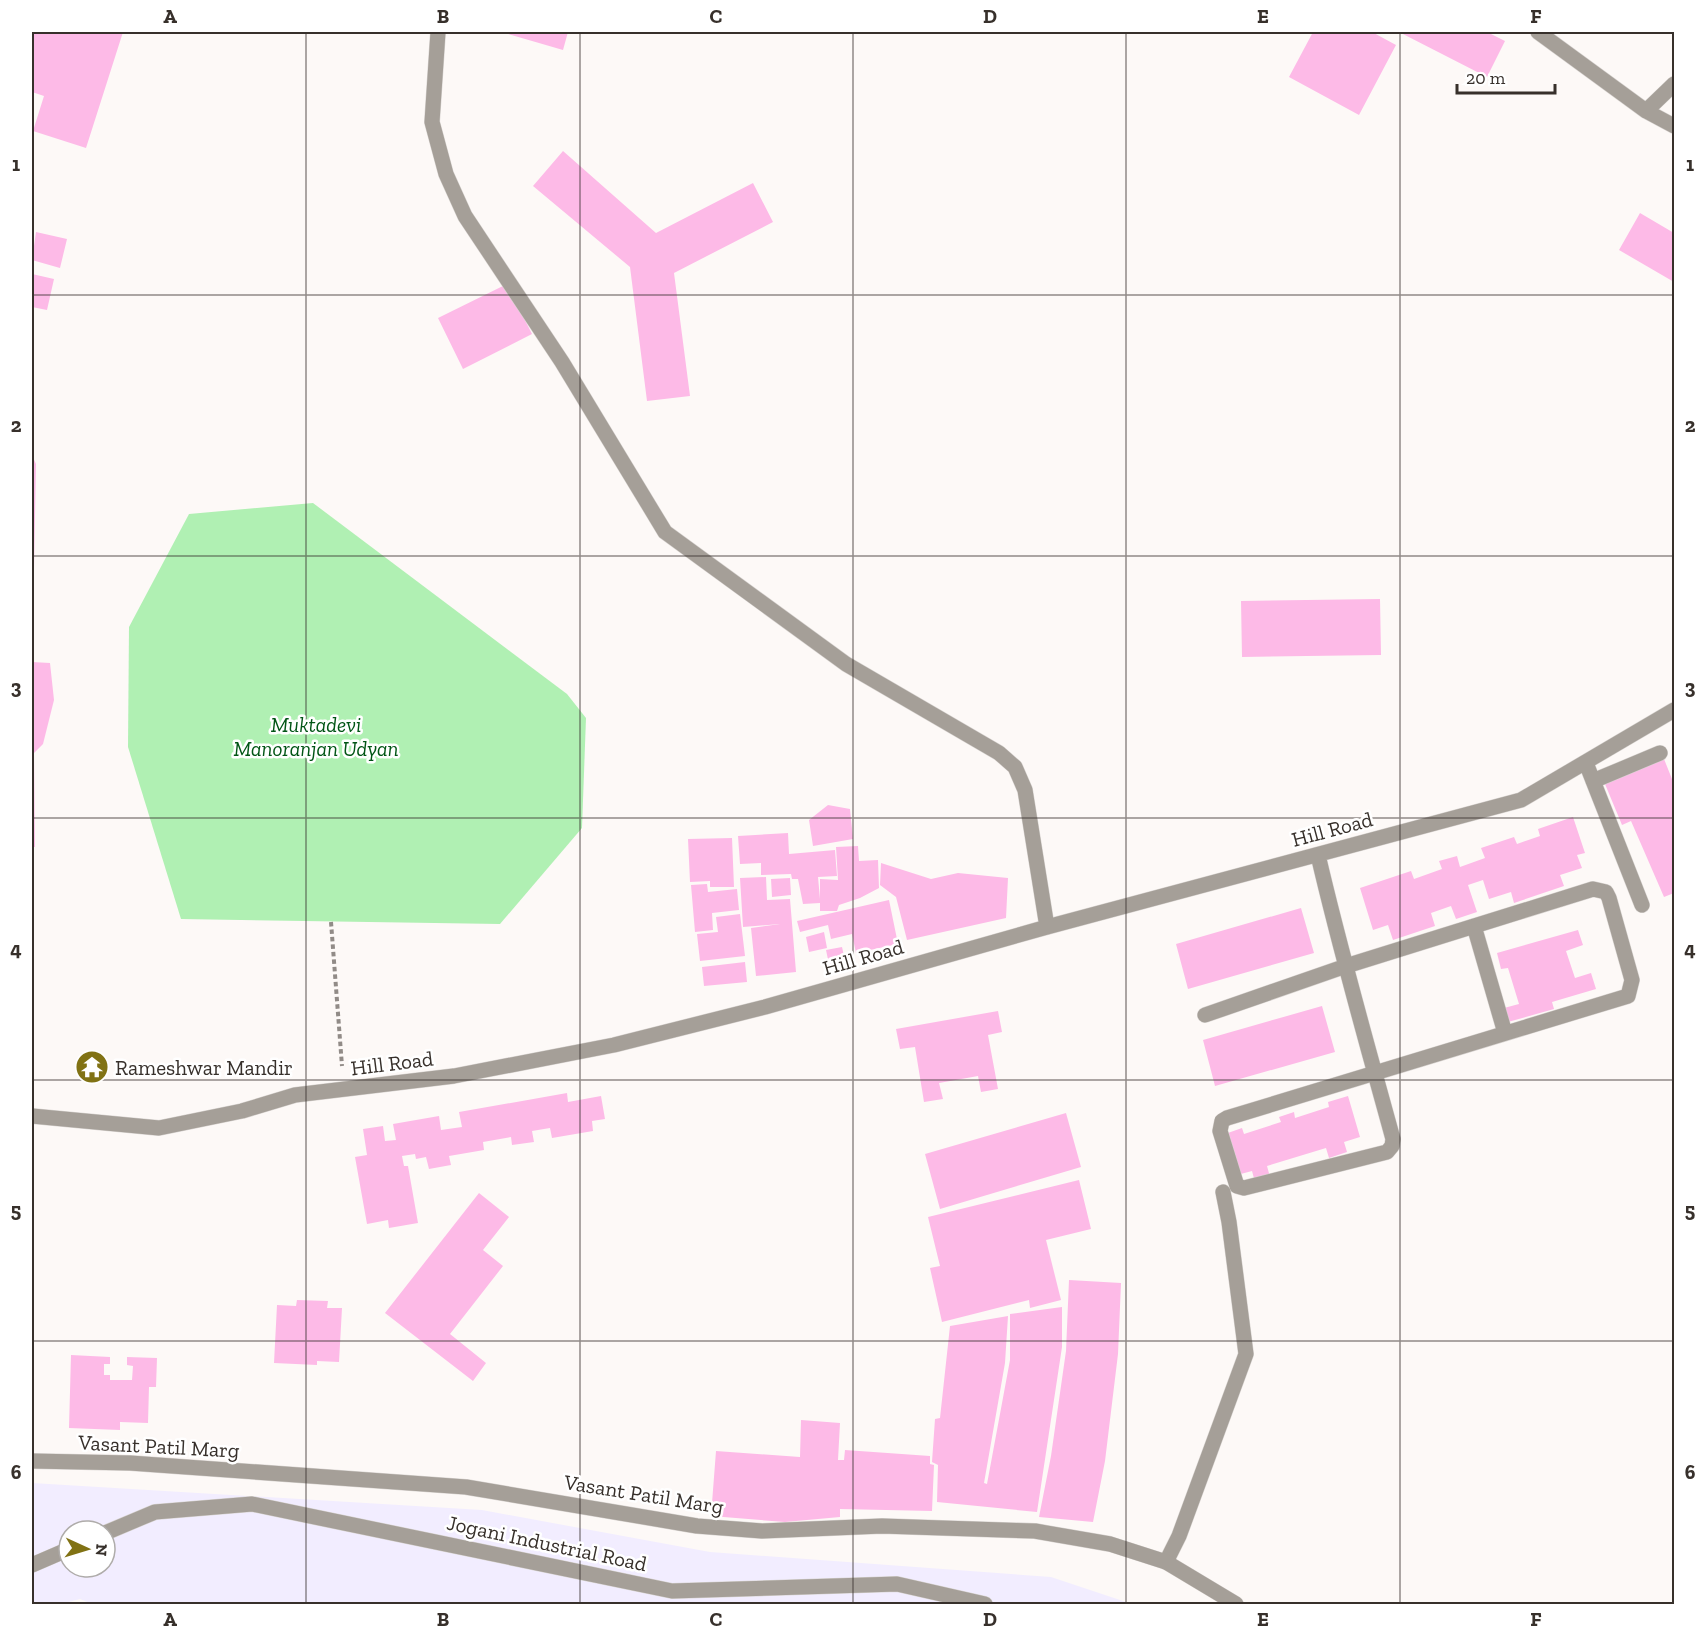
<svg xmlns="http://www.w3.org/2000/svg" width="1706" height="1636" font-family="'Zilla Slab',serif">
<style>
.industrial{fill:#f2edff;fill-rule:evenodd}
.green{fill:#b0f0b3}
.building{fill:#fdbae7}
.lines{fill:none;stroke-linecap:round;stroke-linejoin:round}
.lane-casing{stroke:#d9d5d2;stroke-width:16}
.street-casing{stroke:#d9d5d2;stroke-width:16}
.path{stroke:#918b87;stroke-width:4;stroke-dasharray:4.5 3;stroke-linecap:butt}
.lane{stroke:#a59f98;stroke-width:15}
.street{stroke:#a59f98;stroke-width:15}
.grid{fill:none;stroke:#37302b;stroke-width:1.5;stroke-opacity:0.55}
.labels{text-anchor:middle;dominant-baseline:central;stroke-width:5;stroke-linejoin:round;paint-order:stroke}
.park-label{font-size:21px;font-style:italic;fill:#015515;stroke:#fff}
.street-label{font-size:21px;fill:#37302b;stroke:#fff}
.poi-label{font-size:21px;fill:#37302b;stroke:#fff;text-anchor:start}
.neatline{fill:none;stroke:#37302b;stroke-width:2}
.grid-label{font-size:20px;text-anchor:middle;font-weight:bold;fill:#37302b}
</style>
<rect width="100%" height="100%" fill="#fdf9f7"/>
<!-- industrial -->
<path class="industrial" d="M32,1483L482,1510L710,1552L1051,1577L1132,1604H92L80,1599L61,1604H32ZM69,1531H105V1567H69Z"/>
<!-- green -->
<path class="green" d="M313,503L567,694L586,718L582,828L500,924L181,919L128,747L129,627L189,514Z"/>
<!-- building -->
<path class="building" d="M32,32H123L86,148L33,131L44,96L32,92Z
M501,32H568L563,50Z
M1313,32H1372L1396,45L1359,115L1289,77Z
M1399,32H1487L1505,41L1487,77Z
M563,151L656,233L753,183L773,222L674,273L690,396L647,401L630,267L533,186Z
M1640,213L1674,233V282L1619,250Z
M36,232L67,239L60,268L32,260Z
M32,274L54,279L47,310L32,307Z
M507,284L532,334L463,369L438,318Z
M32,455L36,464L33,621H32Z
M1380,599L1381,655L1242,657L1241,601Z
M32,662L50,663L54,700L43,744L34,753L35,847H32Z
M1664,759L1674,784V893L1664,897L1631,821L1622,825L1605,784Z
M828,805L850,809L853,839L813,846L809,820Z
M1573,817L1585,853L1577,855L1582,868L1560,875L1564,886L1514,903L1511,892L1489,899L1483,880L1468,885L1477,912L1456,919L1451,906L1431,913L1435,926L1393,940L1388,925L1373,930L1360,888L1411,871L1414,879L1442,869L1439,861L1457,856L1460,867L1485,858L1481,848L1514,837L1517,844L1540,836L1538,829Z
M788,833L789,854L835,850L837,876L818,877L820,899V879L838,880L836,847L858,846L859,861L878,860L879,888L860,898L839,905L837,911H820V903L803,904L798,879H792L791,874L761,875V863L740,864L738,836Z
M732,838L734,887H710V881L690,882L688,839Z
M881,863L931,879L958,873L1008,878L1006,918L907,940L896,897L880,885Z
M766,877L767,900L790,899L796,972L756,976L751,928L780,924L743,927L740,878Z
M790,878L791,895L772,897L771,879Z
M707,884L708,892L737,889L739,910L712,913L713,930L695,932L691,885Z
M889,900L898,944L856,953L852,934L831,939L828,925L800,932L797,921Z
M1301,908L1314,953L1188,989L1176,944Z
M740,914L745,956L700,961L697,934L718,932L716,917Z
M1578,930L1583,945L1566,951L1575,978L1591,973L1596,989L1552,1002L1554,1009L1508,1022L1504,1008L1519,1004L1508,968L1501,969L1497,953Z
M824,932L827,948L809,952L806,937Z
M842,947L846,965L830,969L826,950Z
M745,962L747,982L704,986L702,967Z
M1322,1006L1335,1052L1215,1086L1203,1040Z
M998,1011L1002,1032L988,1035L998,1089L981,1092L978,1076L939,1083L943,1099L924,1102L915,1047L900,1049L896,1029Z
M567,1093L568,1102L601,1096L605,1119L592,1121L593,1131L552,1138L550,1128L532,1131L534,1142L512,1145L511,1137L483,1142L484,1150L449,1156L451,1165L429,1169L426,1157L416,1159L415,1154L402,1156L404,1166H408L418,1223L389,1228L388,1220L367,1224L355,1157L367,1155L363,1129L383,1126L385,1141L396,1140L393,1124L439,1116L441,1130L462,1127L459,1112Z
M1348,1096L1360,1137L1344,1142L1347,1152L1329,1158L1326,1148L1267,1166L1270,1177L1255,1182L1252,1171L1237,1175L1225,1134L1242,1128L1244,1134L1281,1122L1279,1117L1294,1112L1295,1118L1329,1107L1328,1102Z
M1066,1113L1081,1167L940,1209L925,1154Z
M1079,1180L1091,1229L1046,1240L1061,1300L1030,1308L1029,1300L942,1322L930,1268L940,1266L928,1217Z
M479,1193L509,1217L483,1250L503,1266L450,1334L486,1363L473,1381L385,1313Z
M1069,1280L1121,1283L1118,1354L1105,1461L1093,1522L1039,1517L1051,1456L1066,1351Z
M297,1300L328,1301L327,1308H342L339,1362L317,1361V1365L274,1363L277,1305L296,1306Z
M1062,1307V1347L1037,1512L937,1502L938,1465L932,1462L935,1419L940,1418L950,1326L1008,1316L1005,1363L984,1483L987,1484L1010,1360V1314Z
M71,1355L110,1357V1364H104V1375H110V1380H132L133,1366L127,1365V1357L157,1358L156,1387H149L148,1423L120,1422V1430L69,1428Z
M801,1420L840,1423L838,1460H844L845,1450L930,1456V1464L934,1465L932,1511L840,1509V1517L785,1522L711,1516L716,1451L800,1457Z"/>
<g class="lines">
<defs>
<path id="lane" d="M105,1533L155,1512L252,1504L672,1591L897,1584L985,1604
M1166,1562L1179,1536L1246,1354L1229,1222L1223,1192
M32,1565L69,1549"/>
<path id="street" d="M438,32L432,122L446,174L465,216L562,362L665,532L846,664L999,753L1015,767L1025,790L1047,927
M1538,32L1646,111L1674,126
M1646,111L1674,84
M1586,763L1642,905
M1593,781L1660,753
M1474,926L1505,1033
M1205,1015L1346,966L1593,889L1606,892L1609,898L1632,980L1628,996L1227,1118L1222,1121L1220,1131L1237,1186L1244,1188L1387,1152L1392,1146L1393,1139C1367,1044 1340,950 1318,855
M32,1116L159,1128L242,1111L295,1095L454,1076L614,1045L765,1007L1047,927L1521,800L1674,710
M32,1461L130,1463L466,1487L697,1526L762,1531L882,1526L1035,1531L1110,1544L1166,1562L1236,1604"/>
</defs>
<!-- lane casing -->
<use href="#lane" class="lane-casing"/>
<!-- street casing -->
<use href="#street" class="street-casing"/>
<!-- path -->
<path class="path" d="M331,922L342,1066"/>
<!-- lane -->
<use href="#lane" class="lane"/>
<!-- street -->
<use href="#street" class="street"/>
</g>
<!-- grid -->
<path class="grid" d="M306,32V1604M580,32V1604M853,32V1604M1126,32V1604M1400,32V1604M32,295H1674M32,556H1674M32,818H1674M32,1080H1674M32,1341H1674"/>
<!-- icons -->
<defs>
<symbol id="temple-disc" viewBox="-11 -11 22 22"><circle r="9.5" fill="#817214" stroke="#fff"/><path d="M0-6L5-2H3V0L6.5 2.5H4V6H1.5V3h-3V6H-4V2.5H-6.5L-3 0V-2H-5Z" fill="#fff"/></symbol>
</defs>
<g fill-rule="evenodd">
<use href="#temple-disc" x="73" y="1048" width="38" height="38"/>
</g>
<g class="labels">
<!-- park labels -->
<g class="park-label">
<text x="316" y="724">Muktadevi<tspan x="316" dy="24">Manoranjan Udyan</tspan></text>
</g>
<!-- street labels -->
<g class="street-label">
<text transform="translate(1332 829) rotate(-15)">Hill Road</text>
<text transform="translate(863 957) rotate(-16)">Hill Road</text>
<text transform="translate(392 1063) rotate(-7)">Hill Road</text>
<text transform="translate(159 1446) rotate(3)">Vasant Patil Marg</text>
<text transform="translate(644 1494) rotate(9)">Vasant Patil Marg</text>
<text transform="translate(547 1543) rotate(12)">Jogani Industrial Road</text>
</g>
<!-- poi labels -->
<g class="poi-label">
<text x="115" y="1067">Rameshwar Mandir</text>
</g>
</g>
<!-- border -->
<rect width="1706" height="1636" fill="none" stroke="#ffffff" stroke-width="66"/>
<!-- north arrow -->
<g transform="translate(87 1549) rotate(94)"><circle r="28" fill="#ffffff" stroke="#afacaa" stroke-width="1.5"/>
<path d="M0-4.5L10 22L0 15L-10 22Z" fill="#817214"/>
<text y="-9" font-size="16" font-weight="bold" text-anchor="middle" fill="#37302b">N</text>
</g>
<!-- scale -->
<path d="M1457 84v9h98v-9" fill="none" stroke="#37302b" stroke-width="3"/>
<text x="1466" y="84" font-size="18" fill="#37302b" stroke="#ffffff" stroke-width="4.5" paint-order="stroke">20 m</text>
<rect x="33" y="33" width="1640" height="1570" class="neatline"/>
<g class="grid-label">
<text x="170" y="23">A</text>
<text x="443" y="23">B</text>
<text x="716" y="23">C</text>
<text x="990" y="23">D</text>
<text x="1263" y="23">E</text>
<text x="1536" y="23">F</text>
<text x="16" y="171">1</text>
<text x="1690" y="171">1</text>
<text x="16" y="432">2</text>
<text x="1690" y="432">2</text>
<text x="16" y="694">3</text>
<text x="1690" y="694">3</text>
<text x="16" y="956">4</text>
<text x="1690" y="956">4</text>
<text x="16" y="1217">5</text>
<text x="1690" y="1217">5</text>
<text x="16" y="1479">6</text>
<text x="1690" y="1479">6</text>
<text x="170" y="1626">A</text>
<text x="443" y="1626">B</text>
<text x="716" y="1626">C</text>
<text x="990" y="1626">D</text>
<text x="1263" y="1626">E</text>
<text x="1536" y="1626">F</text>
</g>
</svg>
